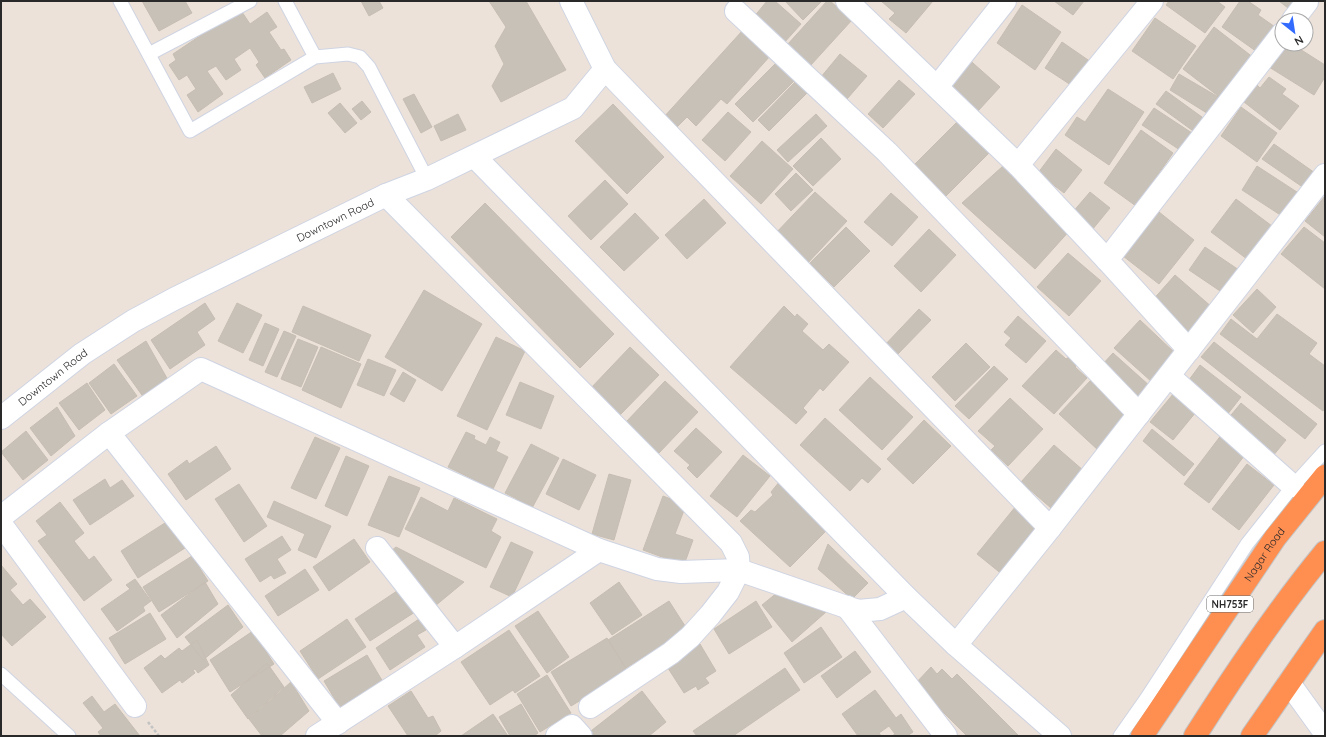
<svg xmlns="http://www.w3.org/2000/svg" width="1326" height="737" font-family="Quicksand,sans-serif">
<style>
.building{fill:#c7c1b8;stroke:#c7beb3}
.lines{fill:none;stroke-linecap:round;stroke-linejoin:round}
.lane-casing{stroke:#cfd4e3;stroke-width:15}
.street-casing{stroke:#cfd4e3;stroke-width:24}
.highway-casing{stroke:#c3c3c3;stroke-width:24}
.path{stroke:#c3c3c3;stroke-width:2.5;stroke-dasharray:3 2;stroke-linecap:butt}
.lane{stroke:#fff;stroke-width:13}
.street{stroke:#fff;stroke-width:22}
.highway{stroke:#ff8e51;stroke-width:22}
.labels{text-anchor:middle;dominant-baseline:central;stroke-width:3;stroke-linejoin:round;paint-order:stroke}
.shield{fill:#fff;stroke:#696969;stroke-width:1}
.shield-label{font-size:10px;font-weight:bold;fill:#292929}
.street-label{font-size:11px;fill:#292929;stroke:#fff}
</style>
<rect width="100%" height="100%" fill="#ece2d9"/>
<!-- building -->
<path class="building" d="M142,1H185L192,13L159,31Z
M361,1H379L383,8L369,16Z
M489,1H526L566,70L501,102L492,86L504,64L495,46L506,27Z
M767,1H775L801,24L783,44L753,18Z
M785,1H822L803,20Z
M827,1H830L852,20L810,66L787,45Z
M881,1H933L906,33L889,19L895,13Z
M1054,1H1084L1073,15Z
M1169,1H1217L1225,7L1205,33L1166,5Z
M1240,1H1248L1261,10L1258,15L1278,29L1260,54L1222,27Z
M1279,1H1293L1288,8Z
M1022,5L1061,32L1035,70L997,43Z
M240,9L250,24L267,12L277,27L269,32L281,50L284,49L291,60L265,78L256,65L259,62L250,48L234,59L241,70L226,80L216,66L207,71L223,94L198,112L187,95L196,89L187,75L179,80L169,65L176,60L173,54Z
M1155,18L1196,46L1173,79L1132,51Z
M1214,27L1254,58L1222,99L1183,69Z
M743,30L771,55L727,104L721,99L696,126L687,117L675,129L663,118Z
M1062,42L1091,62L1074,87L1045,68Z
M1284,44H1292L1325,65V77L1314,95L1269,67Z
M840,54L867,76L847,99L821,77Z
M965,56L1000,87L978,111L943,85Z
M779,60L797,78L753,122L735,104Z
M333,73L341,89L312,103L304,87Z
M1179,74L1220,98L1210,115L1170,90Z
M1269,77L1286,89L1282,94L1299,106L1280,130L1244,102L1257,85L1260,88Z
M797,80L808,92L769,131L758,120Z
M899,80L915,94L883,128L868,114Z
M1108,89L1144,112L1109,165L1065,135L1077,117L1085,122Z
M1166,91L1206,120L1196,133L1156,104Z
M414,94L432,127L421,133L403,99Z
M362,101L371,112L361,120L352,109Z
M340,103L357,123L345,133L328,113Z
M613,104L664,157L627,194L575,141Z
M1241,107L1277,133L1257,162L1221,136Z
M1154,108L1195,135L1183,152L1142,125Z
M728,112L751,132L725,161L702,140Z
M458,114L466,130L441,141L434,126Z
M816,114L827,126L788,162L777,150Z
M958,121L989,153L946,196L915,164Z
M1141,130L1173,153L1136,206L1104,183Z
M821,138L841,159L813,186L793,166Z
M762,141L793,169L761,204L730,176Z
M1274,144L1315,173L1304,188L1262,159Z
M1056,149L1082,170L1064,193L1038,173Z
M1003,166L1072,228L1035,269L962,203Z
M1257,166L1300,194L1285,218L1242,190Z
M796,173L813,190L791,211L775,194Z
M605,180L628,204L591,240L568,216Z
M815,192L847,221L805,266L773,236Z
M1090,192L1110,208L1092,230L1072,213Z
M891,193L918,217L892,246L864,222Z
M1325,196V237L1305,221Z
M704,199L726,223L687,259L665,235Z
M1236,199L1276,229L1251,262L1211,232Z
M485,203L614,334L580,368L451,237Z
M1159,212L1194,240L1159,284L1123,256Z
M635,213L659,238L624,271L600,247Z
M846,227L870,251L834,287L810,263Z
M1304,227L1325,243V289L1281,254Z
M929,229L956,255L921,292L894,266Z
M1205,247L1239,270L1223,293L1189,270Z
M1068,253L1101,281L1069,316L1037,287Z
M1175,275L1213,308L1189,335L1151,302Z
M1257,289L1276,307L1253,333L1233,315Z
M424,290L482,324L442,391L385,357Z
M205,303L215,319L197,332L205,345L170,369L151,340Z
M237,303L262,315L243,353L218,341Z
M303,306L371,335L359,361L292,332Z
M784,306L795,317L797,314L808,324L802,331L823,350L829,344L849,362L823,391L820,388L803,408L807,412L796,424L730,367Z
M919,309L931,320L894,358L883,347Z
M1277,314L1317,343L1309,354L1325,366V408L1323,411L1220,334L1231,319L1257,339Z
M1018,316L1046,341L1026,363L1005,345L1011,338L1004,332Z
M1140,320L1177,355L1152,382L1114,348Z
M265,323L279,329L263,366L249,360Z
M284,331L296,336L277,377L265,372Z
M496,337L525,351L487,430L457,416Z
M298,339L318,347L301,387L281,379Z
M146,341L168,380L144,398L117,360Z
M1214,342L1317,424L1305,439L1201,357Z
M966,343L990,367L955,401L932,377Z
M321,347L361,364L341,408L302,390Z
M630,347L659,375L619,416L590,389Z
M1056,350L1066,359L1069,357L1077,364L1075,367L1087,378L1054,414L1022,386Z
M1113,353L1151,387L1139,399L1102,365Z
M368,359L396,370L384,396L357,385Z
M114,364L137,396L111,414L89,383Z
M1200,365L1241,397L1227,415L1186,384Z
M994,366L1008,379L969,419L955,406Z
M403,372L416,380L404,402L390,394Z
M870,377L913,417L882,450L839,410Z
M1091,380L1129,417L1098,450L1059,414Z
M665,381L698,412L659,453L626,422Z
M520,382L554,396L541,429L506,415Z
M87,383L105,410L79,430L59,403Z
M1174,393L1196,412L1173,440L1150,422Z
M1010,398L1043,429L1008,466L991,450L995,446L978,431Z
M1241,403L1286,440L1272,457L1227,420Z
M57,407L75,436L51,456L30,428Z
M825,418L881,469L868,483L862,478L850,491L800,445Z
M924,420L951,446L913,484L887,459Z
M696,428L722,452L697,478L687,468L690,465L674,451Z
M1152,429L1194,464L1184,476L1143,441Z
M26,431L48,460L23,480L1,452Z
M466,432L475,436L474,439L486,445L490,437L500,442L496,451L508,457L493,489L448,467Z
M1222,434L1247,452L1209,503L1184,484Z
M315,437L340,448L316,499L291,488Z
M531,444L559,458L531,510L515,502L517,499L505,493Z
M1054,445L1084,471L1051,508L1021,482Z
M216,446L231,469L186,500L168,474L187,460L189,464Z
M743,455L770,476L737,517L710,496Z
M346,456L369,466L347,516L325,506Z
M563,459L596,475L579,510L546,494Z
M1247,464L1274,485L1239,530L1212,509Z
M609,474L631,480L614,540L592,534Z
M389,476L420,488L399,537L368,525Z
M105,479L110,488L122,480L134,496L90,525L73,500Z
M780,481L828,529L790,567L740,521L751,510L755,512L773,495L771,492Z
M239,484L267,526L244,542L215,499Z
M663,496L686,505L675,534L693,540L684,565L643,550Z
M421,497L448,511L454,498L497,519L491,531L501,537L486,568L405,529Z
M274,501L331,526L316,558L298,550L305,534L267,517Z
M60,502L84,533L74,541L89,560L94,556L112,580L84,601L38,541L47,535L36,521Z
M1016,506L1042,527L1003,575L977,554Z
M168,521L185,548L138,578L121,551Z
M282,536L291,550L277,559L286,573L274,579L271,575L260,582L245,559Z
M354,539L370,562L329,591L313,567Z
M511,542L533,552L512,597L490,587Z
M828,544L868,583L852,599L818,569Z
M396,547L464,582L435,606L391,551Z
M192,556L208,581L159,612L143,587Z
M1,565L17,584L10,590L23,605L30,599L46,617L12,646L1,634Z
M305,569L319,590L278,616L265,596Z
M135,579L151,601L143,607L145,611L117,631L101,609L130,589L126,585Z
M205,582L218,604L177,638L161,615Z
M619,582L642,615L612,635L590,603Z
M400,589L415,612L370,641L355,619Z
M778,592L826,612L792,642L762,605Z
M669,601L687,629L626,668L608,640Z
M756,601L772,627L729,654L714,629Z
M228,605L243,627L203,660L185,637Z
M538,611L569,657L547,673L515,626Z
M150,613L166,639L125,664L109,638Z
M347,619L366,647L318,679L300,651Z
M419,619L426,630L417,635L425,647L390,670L376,648Z
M821,627L842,657L804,683L784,653Z
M509,630L540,676L515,693L513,690L490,705L461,662Z
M253,631L274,664L230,692L210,660Z
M607,638L628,672L571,706L551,672Z
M197,640L209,665L198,673L195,669L193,670L195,673L182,683L180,680L162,693L144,668L161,655L165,659L179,648L182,651Z
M700,644L716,671L705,678L709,683L698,690L696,686L684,693L666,665Z
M855,651L871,672L837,698L821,676Z
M367,655L383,682L340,708L324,681Z
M267,663L284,687L248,719L231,695Z
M931,667L937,674L942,669L952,679L957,674L1019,736H967L915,684Z
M785,668L800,690L733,736H697L693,731Z
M547,675L571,713L540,732L517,694Z
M291,682L309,711L280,736H262L249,719Z
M875,690L896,718L901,714L913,732L907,736H892L895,734L889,726L879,733L881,736H858L842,714Z
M411,691L428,718L433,716L441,731L435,736H408L388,706Z
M642,691L666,722L649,736H588L587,734Z
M92,696L104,712L115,704L140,736H101L98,732L103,728L83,703Z
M521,704L538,733L534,736H510L499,717Z
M493,714L508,736H461Z"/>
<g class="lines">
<defs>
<path id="lane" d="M120,1L190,131L315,57L348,54L360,57L369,67L427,179
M285,1L315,57
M149,54L250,1
M1,674L69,736
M1120,736L1146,699L1247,544L1293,486L1325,451"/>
<g id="street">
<path d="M571,1L605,69L1050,528"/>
<path d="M847,1L1018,165L1107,260L1189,350"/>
<path d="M736,11L887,152L1139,414"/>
<path d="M1293,20L1307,2"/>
<path d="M937,87L1005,1"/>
<path d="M475,157L906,597L956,645L1060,736"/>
<path d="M1018,165L1152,1"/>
<path d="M386,195L731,543L738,557L739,570L728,592L710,615L690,637L671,653L590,707"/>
<path d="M1107,260L1282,34"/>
<path d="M1169,376L1293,486"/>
<path id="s1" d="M1,418L82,354L133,321L174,299L386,195L427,179L573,108L605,69"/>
<path d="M109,433L338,723"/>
<path d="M1,517L109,433L201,369L599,550L657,569L681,572L739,570L858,611L880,609L906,597"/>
<path d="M1,524L135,706"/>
<path d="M377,548L455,647"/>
<path d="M847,607L946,736"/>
<path d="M956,645L1050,528L1325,175"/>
<path d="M1289,683L1325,733"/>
<path d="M317,736L455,647L599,550"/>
<path d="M557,736L572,726L581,736"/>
</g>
<g id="highway">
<path id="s2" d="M1142,736L1275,538L1325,476"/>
<path d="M1195,736C1235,673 1277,610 1325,552"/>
<path d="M1252,736L1325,631"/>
</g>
</defs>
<!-- lane casing -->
<use href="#lane" class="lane-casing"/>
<!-- street casing -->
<use href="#street" class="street-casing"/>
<!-- highway casing -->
<use href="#highway" class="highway-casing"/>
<!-- path -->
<path class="path" d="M148,722L159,736"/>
<!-- lane -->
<use href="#lane" class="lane"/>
<!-- street -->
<use href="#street" class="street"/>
<!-- highway -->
<use href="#highway" class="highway"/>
</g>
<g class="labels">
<!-- shield labels -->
<rect class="shield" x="1207" y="596" width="46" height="16" rx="3"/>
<g class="shield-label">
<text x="1230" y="604">NH753F</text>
</g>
<!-- street labels -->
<g class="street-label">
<text stroke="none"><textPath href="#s1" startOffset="390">Downtown Road</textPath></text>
<text stroke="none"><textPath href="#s1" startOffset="66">Downtown Road</textPath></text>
<text stroke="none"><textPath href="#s2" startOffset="219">Nagar Road</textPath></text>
</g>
</g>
<!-- border -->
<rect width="1326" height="737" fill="none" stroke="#292929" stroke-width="4"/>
<!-- north arrow -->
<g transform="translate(1294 32) rotate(150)"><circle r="19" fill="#ffffff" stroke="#a9a9a9"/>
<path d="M0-3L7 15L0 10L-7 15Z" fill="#336bff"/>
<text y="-6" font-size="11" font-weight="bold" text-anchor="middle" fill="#292929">N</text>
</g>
</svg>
